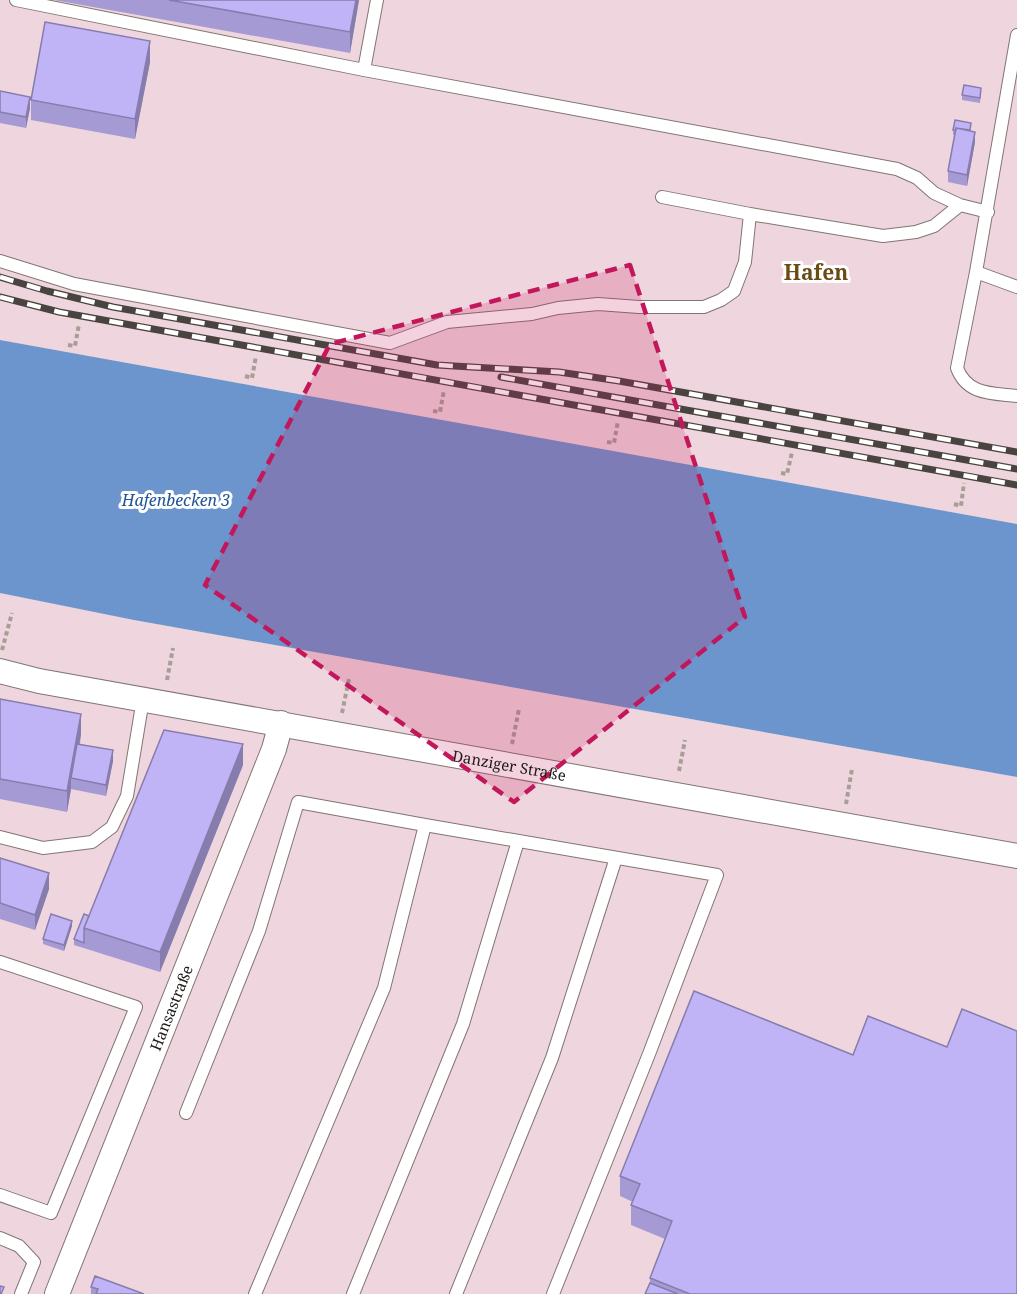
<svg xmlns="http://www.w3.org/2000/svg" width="1017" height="1294" font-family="'Noto Serif',serif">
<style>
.industrial{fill:#efd5dd}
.water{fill:#6d95cd}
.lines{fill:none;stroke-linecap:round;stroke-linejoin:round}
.service-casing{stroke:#81766f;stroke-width:14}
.minor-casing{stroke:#81766f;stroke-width:26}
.path{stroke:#a79e98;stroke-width:4;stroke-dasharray:4.5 3;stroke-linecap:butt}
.service{stroke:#fff;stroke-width:12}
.minor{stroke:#fff;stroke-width:24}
.rail-casing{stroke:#494440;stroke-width:7}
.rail{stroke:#fff;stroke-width:4.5;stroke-dasharray:14;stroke-linecap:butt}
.wall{fill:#a59ad4}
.shaded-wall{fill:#867dac}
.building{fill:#c0b3f6;stroke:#867dac;stroke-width:1.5}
.marked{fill:#c2185b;fill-opacity:0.2;stroke:#c2185b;stroke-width:4.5;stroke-dasharray:12 8;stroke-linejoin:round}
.labels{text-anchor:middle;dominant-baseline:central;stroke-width:6;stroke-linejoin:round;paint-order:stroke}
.street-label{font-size:15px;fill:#1f1b18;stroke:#fff}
.water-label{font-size:16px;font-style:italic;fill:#205498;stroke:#fff}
.district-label{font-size:21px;font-weight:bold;fill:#694b14;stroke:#fff}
</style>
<rect width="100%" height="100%" fill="#f0e4dc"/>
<!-- industrial -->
<path class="industrial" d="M0,0H1017V524L0,340Z
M0,593L134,620L1017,777V1294H0Z"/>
<!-- water -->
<path class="water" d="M0,340L1017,524V777L134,620L0,593Z"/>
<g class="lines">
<defs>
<path id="service" d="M16,0L364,70L897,169L917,178L934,193L960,205L988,212
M1017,35L976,272L1017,287
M364,70L377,0
M662,197L750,214
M0,261L74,284L390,343L447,322L532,314L558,308L598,304L639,307H704L721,300L734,291L745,262L750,214L883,236L916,232L934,226L960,205
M976,272L957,368C967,395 992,393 1017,396
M0,837L43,848L92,842L112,827L127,796L143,699
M0,962L136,1007L51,1213L0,1195
M186,1113L259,931L298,802L425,825
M0,1238L19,1246L34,1262L21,1294
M255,1294L384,988L425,825L717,875L649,1054L553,1294
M353,1294L463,1024L518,841
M456,1294L552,1058L616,858"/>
<g id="minor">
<path id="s1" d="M0,671L39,681L1017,856"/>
<path id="s2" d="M57,1294L274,749L281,723"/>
</g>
</defs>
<!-- service casing -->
<use href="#service" class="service-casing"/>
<!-- minor casing -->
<use href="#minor" class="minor-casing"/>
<!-- path -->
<path class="path" d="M68,345L75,346L79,324
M245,376L252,378L256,356
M433,411L440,412L444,390
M607,442L614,443L618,421
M781,473L787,474L792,452
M954,504L961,506L964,483
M2,650L12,613
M167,680L173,648
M342,713L349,679
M512,744L519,709
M679,771L685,740
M846,804L852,769"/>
<!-- service -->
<use href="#service" class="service"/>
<!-- minor -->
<use href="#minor" class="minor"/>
<defs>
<path id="rail" d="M0,277L47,291L113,307L437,365L559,372L619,381L1017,452
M0,297L59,312L1017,485
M501,377L1017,469"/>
</defs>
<!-- rail casing -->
<use href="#rail" class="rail-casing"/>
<!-- rail -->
<use href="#rail" class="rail"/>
</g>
<!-- wall -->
<path class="wall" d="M54,0H359L350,53Z
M150,62L135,139L31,120V100Z
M0,91L30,108L26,128L0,123Z
M981,93L980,103L962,100V95Z
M953,130L971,131L975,142L967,186L948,182V171L955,135H953Z
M0,699L81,734L80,744L113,761L106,796L71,789L67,812L0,799Z
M243,765L160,972L74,945V939L89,916Z
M0,858L49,889L35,930L0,919Z
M72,926L64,951L43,944V939Z
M620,1176L1017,1294H645L650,1283V1278L665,1239L631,1225V1205L633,1202L620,1196Z
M91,1287L144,1294H91Z"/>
<!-- shaded-wall -->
<path class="shaded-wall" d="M356,0H359L350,53V32Z
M150,41V62L135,139V119Z
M30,97V108L26,128V117Z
M975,132V142L967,186V175Z
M81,714V734L73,779L71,778V789L67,812V791Z
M243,744V765L160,972V952Z
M113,750V761L106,796V785Z
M49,873V889L35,930V915Z
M72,921V926L64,951V945Z"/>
<!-- building -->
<path class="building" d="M169,0H356L350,32Z
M45,22L150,41L135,119L31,100Z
M964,85L981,88L980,98L962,95Z
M0,91L30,97L26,117L0,112Z
M955,120L971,123L970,130L956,128V130H953Z
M956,128L975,132L967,175L948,171Z
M0,699L81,714L67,791L0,779Z
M164,730L243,744L160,952L84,928Z
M77,744L113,750L106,785L71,778Z
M0,858L49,873L35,915L0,903Z
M51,914L72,921L64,945L43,939Z
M84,914L89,916L84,928V943L74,939Z
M694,991L853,1055L868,1016L947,1047L962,1009L1017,1031V1294H690L650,1278L672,1221L631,1205L640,1184L620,1176Z
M95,1276L144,1294H96L98,1289L91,1287Z
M650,1283L678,1294H645Z
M0,1286L4,1287L1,1294H0Z"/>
<!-- marked area -->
<path class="marked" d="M630,265L745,617L514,802L205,585L330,344Z"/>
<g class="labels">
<!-- street labels -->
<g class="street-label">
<text stroke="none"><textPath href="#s1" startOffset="518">Danziger Straße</textPath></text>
<text stroke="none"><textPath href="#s2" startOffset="308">Hansastraße</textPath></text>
</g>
<!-- water labels -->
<g class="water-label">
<text x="176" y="500">Hafenbecken 3</text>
</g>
<!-- district labels -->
<g class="district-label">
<text x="816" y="272">Hafen</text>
</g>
</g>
</svg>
